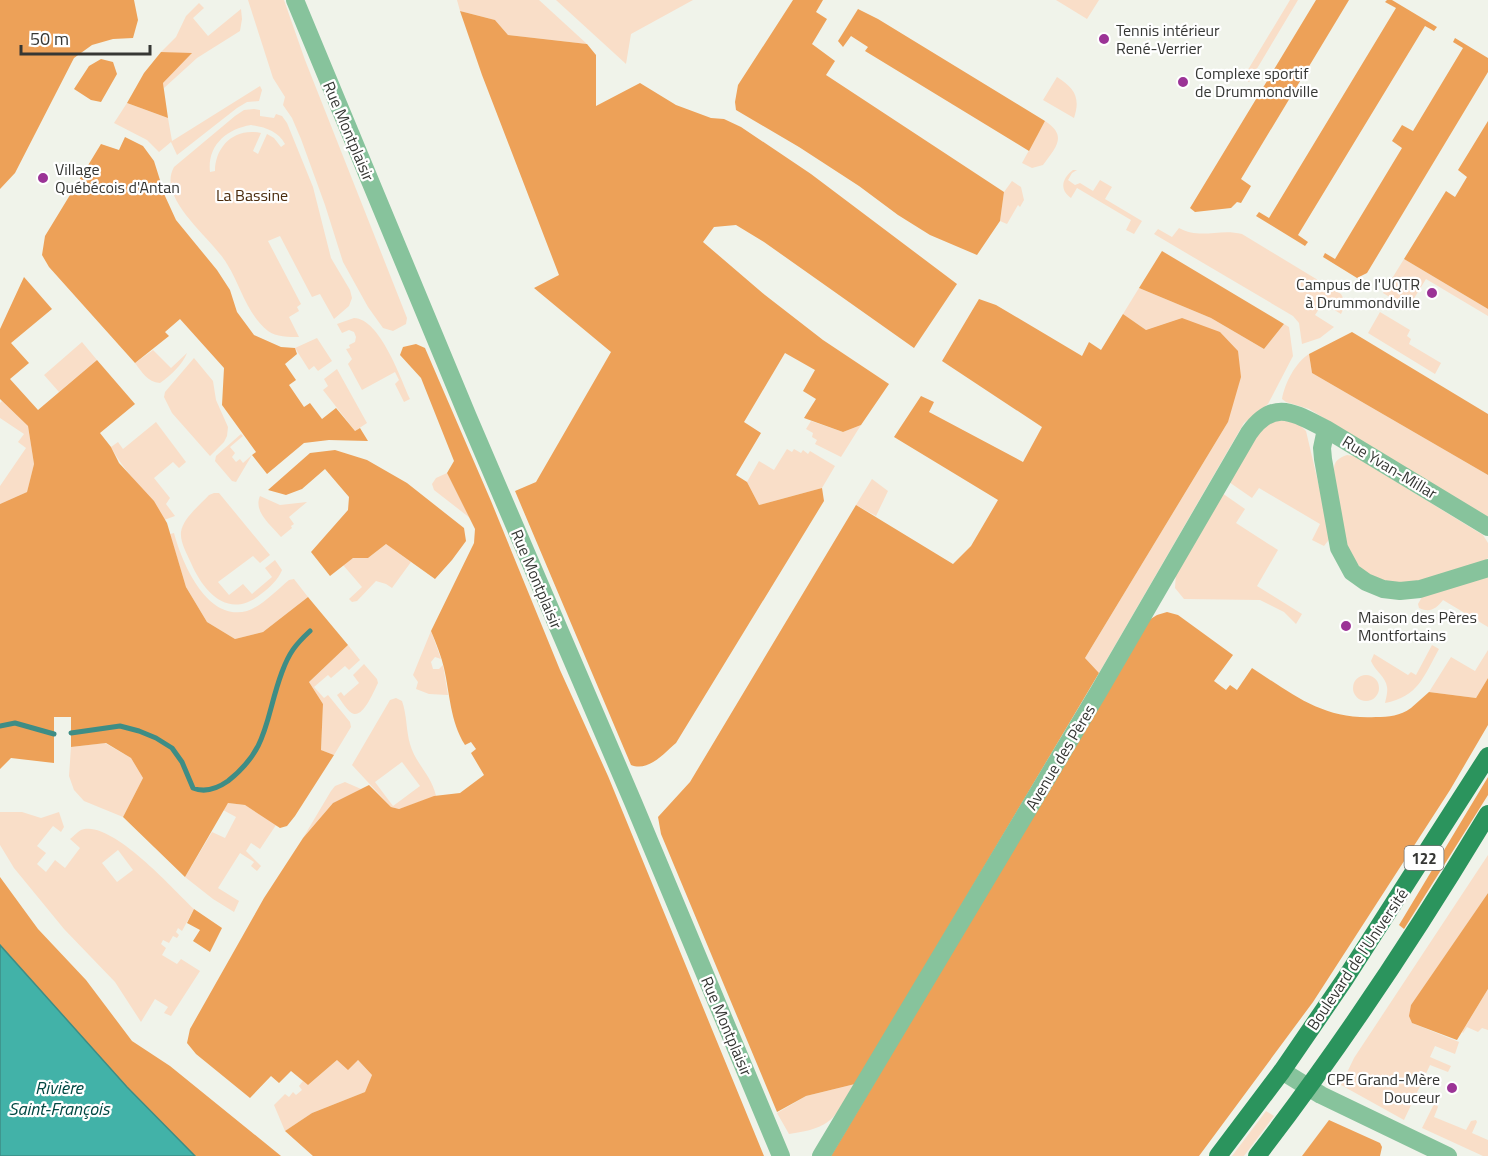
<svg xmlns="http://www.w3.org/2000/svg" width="1488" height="1156" font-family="'Titillium Web',sans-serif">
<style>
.green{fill:#f9dec8;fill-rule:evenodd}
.forest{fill:#eda158}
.water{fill:#42b2a8;stroke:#3e8d85;stroke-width:1.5}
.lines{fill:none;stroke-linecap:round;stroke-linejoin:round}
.stream{stroke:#3e8d85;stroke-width:5}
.minor{stroke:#87c39c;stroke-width:18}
.tertiary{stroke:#87c39c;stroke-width:18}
.primary{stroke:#2b945d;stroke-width:18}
.poi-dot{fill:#9b3396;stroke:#fff;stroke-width:2}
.labels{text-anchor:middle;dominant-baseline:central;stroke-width:4.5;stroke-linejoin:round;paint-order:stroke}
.shield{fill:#fff;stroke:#727371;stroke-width:1.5}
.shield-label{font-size:15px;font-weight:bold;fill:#363734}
.poi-label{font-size:16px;fill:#363734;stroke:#fff;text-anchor:start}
.street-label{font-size:16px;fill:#363734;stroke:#fff}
.park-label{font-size:16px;fill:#4a2b0c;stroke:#fff}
.water-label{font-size:18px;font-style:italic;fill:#014843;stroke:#fff}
</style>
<rect width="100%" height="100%" fill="#f0f3ea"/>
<!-- green -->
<path class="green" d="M248,0H284L305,60L407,318L406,324L393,331L383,328L368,307L343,262L325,205L301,139L292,118L283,105L285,97L273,78Z
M457,0H539L587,44L508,35L495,20L460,11Z
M556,0H693L631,34L626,64Z
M1056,0H1099L1087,19Z
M1290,0H1298L1249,82L1243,78Z
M199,3L204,8L193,18L208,36L241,9L242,19L240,31L197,58L164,88L163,83L191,54L161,52L176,37L186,16Z
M1057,77C1074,88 1081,97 1074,118L1043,100Z
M260,86L262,90L259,101L247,102L237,108L177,155L171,142L159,152L147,140L114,123L127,103L168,118L172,141Z
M254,109L260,110V116L274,118L276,114L282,116L287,123L313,187L331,258L350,290L352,298L349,306L334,319L320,294L312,297L280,236L268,241L301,304L297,307L299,311L289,317L299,337C289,337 276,337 268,331C246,313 241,286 227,264C213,239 156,199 174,167L235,116L244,110ZM251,125C265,127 278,131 285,144L281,147L274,138L267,134L258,154L253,151L261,133C235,127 215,146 215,171L210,172C207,146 226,129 251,125Z
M1045,121C1068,136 1056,147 1043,165L1032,168L1022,163Z
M1073,170H1077L1072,173L1068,180L1075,185L1080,183L1093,191L1100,180L1112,187L1105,199L1142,221L1134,234L1126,230L1131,220L1077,188L1071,198C1059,190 1062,178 1073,170Z
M1012,181L1021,187L1024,200L1020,207L1018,205L1007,224L1000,221L1004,192Z
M1179,228C1201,240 1219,228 1242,234L1341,294C1346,302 1345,306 1341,314L1323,303L1315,315L1334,327L1320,338L1302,344L1299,323L1293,316L1154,234L1158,229L1172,237Z
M1404,259L1488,309V316L1426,279L1408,308L1383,293Z
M1139,288L1211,318L1264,349L1284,324L1289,327L1293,356L1268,404L1244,423L1099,673L1085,658L1228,422L1182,318L1146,330L1123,314Z
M1380,312L1410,330L1407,336L1411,339L1409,344L1441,363L1435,374L1368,333Z
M354,318C380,319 400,377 410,399L404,402L395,384L399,380L395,372L362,390L348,364L352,359L346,349L350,348L349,345L355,342L356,337L354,332L349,330L342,333L337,324Z
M317,338L332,361L318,371L314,366L309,370L295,348Z
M82,342L97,360L59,392L44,375Z
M153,350L171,368L187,353C182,365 171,375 160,383C147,382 142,372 135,363Z
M1309,354L1312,373L1488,475V518L1309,409L1286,402L1282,399C1285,383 1295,363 1309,354Z
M194,358L213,381L216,400L228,427L227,436L224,442L210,456L172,413L164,397L165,392Z
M337,369L367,423L355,431L323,390L328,386L324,379Z
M2,401L28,426L34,464L27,492L0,504V486L26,448L18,442L24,434L0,418V403Z
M1278,419L1299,424L1306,431L1331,537L1324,546L1312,540L1320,524L1259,488L1252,498L1229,482L1259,430Z
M811,421L843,432L861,425L841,457L815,444L817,440L812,437L813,433L806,429Z
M156,422L186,462L179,468L173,462L154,478L170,498L166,504L175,516L164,520C149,493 125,474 111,447L118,442L123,449Z
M241,434L243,436L230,447L235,453L232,457L236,462L240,459L243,463L252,455L236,482L232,481L215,461L216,456Z
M787,449L792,452L794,449L801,453L803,450L808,454L810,451L835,466L822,488L759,505L747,482L759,461L774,470Z
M1347,455L1354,456L1483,535L1488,543V558L1484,562L1406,585L1378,581L1362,570L1347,550L1334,472C1333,462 1338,458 1347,455Z
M447,473L470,518L434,490L432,484L436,478Z
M872,479L888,491L876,516L856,505Z
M214,493H219L270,555L260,563L253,556L218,582L229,595L243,584L252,594L272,577L265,568L275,560L282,570C278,580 269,588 261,594C229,620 204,593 191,563C187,554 180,542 181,532C183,518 200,505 209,495Z
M1222,493L1245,509L1236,523L1278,550L1257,586L1302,614L1296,624L1284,612L1260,600L1184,599L1175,588L1176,572Z
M260,496L280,505L307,502L289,517L294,524L291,526L292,528L281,537C271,525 253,512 260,496Z
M174,533C182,563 207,622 247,611C262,606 277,590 289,580L294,579L308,597L263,632L235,639L207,622L186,587L170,534Z
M386,544L411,562L392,588L386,584L376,581L357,601L352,602L349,599L362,587L343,565L353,558H368Z
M1488,576V627L1443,600C1436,609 1430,613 1419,608L1418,604L1422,597Z
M431,631L441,659L435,657L431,662L433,669H439L443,665L448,695L429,694L416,689L418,682L413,675Z
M348,645L360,660L349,670L345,666L331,678L328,675L314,687L324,698L328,695L350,722L351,727L334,755L321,750L323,704L309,682Z
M1432,645L1439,649C1424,676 1418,697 1385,703C1386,698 1388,692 1387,687C1386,677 1375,671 1371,661L1374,654L1408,675L1411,672L1416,675Z
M1488,650V678L1476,698L1429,692L1451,657L1475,671Z
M364,664L377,679L378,683C374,691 364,716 354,714C348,713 341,700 337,695L341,692L344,696L359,683L353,675Z
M1353 688a13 13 0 1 1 26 0a13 13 0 1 1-26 0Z
M396,698L402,701C407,715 406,730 410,744C415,763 432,776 436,796L399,809L391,807L352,765L390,700ZM402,762L420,786L393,806L375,782Z
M105,743L131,758L143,778L123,817L84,801L74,790L69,776L71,747Z
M345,782L361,789L333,803L303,838L331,791L335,786Z
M228,803L245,805L276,825L260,849L251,843L246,851L261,866L257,871L251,866L254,862L240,853L218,888L239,901L234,912L213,899L185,877L212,832L225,838L236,817L223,810Z
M0,812H22L41,818L59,812L64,827L61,832L53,826L37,846L46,853L37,864L46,872L55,860L65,868L80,848L70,839C73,837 77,832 81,830C110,818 174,890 194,909L182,931L178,928L176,932L179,935L177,938L173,936L169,943L163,940L161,944L166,948L162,955L177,964L181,959L200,971L171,1016L164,1013L168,1007L155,999L141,1022L115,982L64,929L14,868L0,845ZM118,850L133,870L117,882L102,863Z
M1488,855V893L1411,1005L1412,1023L1459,1042L1455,1054L1435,1046L1430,1057L1451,1066L1448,1072L1430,1065L1404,1120L1341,1085L1354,1058Z
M1488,989V1030L1482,1028L1478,1032L1467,1027L1463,1033L1462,1032Z
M337,1060H358L372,1075L365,1092L312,1113L285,1131L274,1105L285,1094L289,1097L293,1092L296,1095L302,1090L299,1086L303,1081L308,1085Z
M855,1084C834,1119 832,1128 789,1134L777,1113L806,1096Z
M1435,1102L1438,1107L1434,1117L1466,1130L1471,1121L1476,1120L1477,1122L1472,1133L1488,1140V1156H1483L1422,1128Z
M1266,1111L1274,1116L1244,1156H1232Z"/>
<!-- forest -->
<path class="forest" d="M0,0H134L138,20L133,38L113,39L92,45L74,58L15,173L0,189Z
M793,0H823L816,12L827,19L812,44L835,61L826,75L1004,192L1000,221L977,255L930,235L898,215L859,186L799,147L736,110L735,102L738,85Z
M1316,0H1349L1241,179L1251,186L1241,203L1237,202L1231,208L1195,212L1190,208Z
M1387,0H1392L1437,27L1434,31L1425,26L1298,235L1308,242L1305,246L1256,216L1259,212L1269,218L1396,8L1385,2Z
M858,9L878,19L1045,121L1029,151L865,51L868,47L851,36L843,47L838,41Z
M460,11L495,20L508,35L587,44L596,55V106L640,83L676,105L711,118L724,119L741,127L811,174L957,284L914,348L764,242L736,225L714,227L703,242L765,295L823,340L889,384L861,425L843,432L804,418L816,399L803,391L815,370L785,353L744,422L761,433L736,475L747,482L759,505L822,488L824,501L676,743C664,753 649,772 631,765L515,491L536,482L611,352L534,288L559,275L482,75Z
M1455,38L1488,58V72L1367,273L1357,278L1323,257L1325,253L1335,259L1402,148L1392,141L1402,125L1413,131L1463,48L1453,42Z
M161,52L192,53L163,83L168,118L127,103L144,73Z
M101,59L113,62L117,74L101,102L91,100L74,89L89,66Z
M1488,121V309L1404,259L1446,191L1455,197L1467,177L1458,170Z
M125,137L143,146L154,161L165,196L176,220L217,270L230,290L237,312L254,335L281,347L295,348L297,354L285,364L296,380L289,385L304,407L310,403L322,419L336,408L355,431L360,428L368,441L329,440L304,443L267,474L252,455L256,452L222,405L224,368L180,319L165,332L169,336L135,363L49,267L42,255L45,236L101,144L119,150Z
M1162,251L1284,324L1264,349L1211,318L1139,288Z
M24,277L52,309L11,343L29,363L10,379L38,410L97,360L135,404L100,433L111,447L119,463L154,501L167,523L186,587L207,622L235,639L263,632L308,597L348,645L309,682L323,704L321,750L334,755L295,816L287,826L280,828L245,805L228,803L185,877L123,817L143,778L131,758L106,743L71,747V717H54V763L11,758L0,769V504L27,492L34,464L28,426L0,399V329Z
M979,299L996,305L1082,356L1089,342L1101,350L1123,314L1146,330L1182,318L1220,332L1238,351L1241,377L1228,422L1085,658L1099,673L855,1084L806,1096L777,1112L661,834L658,817L690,782L856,505L953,564L971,546L998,500L894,437L921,396L934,402L929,412L1023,462L1042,427L942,361Z
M1352,332L1488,414V475L1312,373L1309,354Z
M416,344L425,348L491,501L560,670L608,776L764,1156H313L285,1131L312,1113L365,1092L372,1075L358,1060L348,1070L337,1060L308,1085L291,1071L279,1083L271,1076L250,1098L196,1054L187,1043L190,1029L264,898L303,838L333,803L369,785L391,807L399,809L434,796L460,793L484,775L471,753L476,749L471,742L465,745C450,721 450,694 444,668C441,655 436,643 431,631L474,543L475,529L447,473L454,461L421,378L400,355L403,347Z
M335,450L367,460L407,483L464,528L466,541L452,560L435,579L386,544L368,558H353L330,576L311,552L348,510L349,497L325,469L302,489L286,495L268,490L310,453Z
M1167,612L1178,615L1233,655L1214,681L1226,690L1230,685L1237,690L1252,668C1294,695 1323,720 1376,717C1389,717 1400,716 1411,708C1417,703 1423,697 1429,692L1476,698L1488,678V725L1450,790L1313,1002L1199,1156H831L1149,620L1157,615Z
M1488,777V795L1404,929L1399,925Z
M0,877L38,929L86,980L132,1041L170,1066L281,1156H195C125,1090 64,1016 0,945Z
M1488,893V989L1457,1040L1412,1023L1409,1016L1411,1005Z
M194,909L222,928L210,952L193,941L200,930L187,923Z
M1329,1120L1380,1143L1382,1147L1380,1156H1302Z"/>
<!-- water -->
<path class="water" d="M0,945L127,1087L195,1156H0Z"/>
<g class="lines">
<!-- stream -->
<path class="stream" d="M0,726L15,723L54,734
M71,733L120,726L139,731L156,738L172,748L182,762L193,788C205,793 218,788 228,781C270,748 265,717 282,672C289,653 295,645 310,631"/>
<!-- minor -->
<path class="minor" d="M1488,527L1326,429L1322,448L1323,459L1339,548L1352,572L1366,582L1383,589L1400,591L1420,589L1488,568
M1282,1071L1321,1095L1448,1156
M821,1156L1099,691L1249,433C1274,398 1294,413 1326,429"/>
<!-- tertiary -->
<path class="tertiary" d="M295,0L468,417L633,802L781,1156"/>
<!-- primary -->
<path class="primary" d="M1218,1156L1282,1071L1345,979L1488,756
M1257,1156C1341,1047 1417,932 1488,814"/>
</g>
<!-- markers -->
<g class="poi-dot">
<circle cx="1104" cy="39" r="6"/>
<circle cx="1183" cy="82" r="6"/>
<circle cx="43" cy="178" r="6"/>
<circle cx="1432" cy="293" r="6"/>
<circle cx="1346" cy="626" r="6"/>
<circle cx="1452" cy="1088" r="6"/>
</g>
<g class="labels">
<!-- shield labels -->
<rect class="shield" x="1404.5" y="846" width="39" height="24" rx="4.5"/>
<g class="shield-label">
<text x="1424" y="858">122</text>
</g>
<!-- poi labels -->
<g class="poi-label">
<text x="1116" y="30">Tennis intérieur<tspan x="1116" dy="18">René-Verrier</tspan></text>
<text x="1195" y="73">Complexe sportif<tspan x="1195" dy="18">de Drummondville</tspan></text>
<text x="55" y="169">Village<tspan x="55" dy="18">Québécois d'Antan</tspan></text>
<text x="1420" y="284" text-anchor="end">Campus de l'UQTR<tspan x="1420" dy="18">à Drummondville</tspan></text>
<text x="1358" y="617">Maison des Pères<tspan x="1358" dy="18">Montfortains</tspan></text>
<text x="1440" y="1079" text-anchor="end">CPE Grand-Mère<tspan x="1440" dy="18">Douceur</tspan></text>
</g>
<!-- street labels -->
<g class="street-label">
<text transform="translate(349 131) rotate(67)">Rue Montplaisir</text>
<text transform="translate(1390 467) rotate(31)">Rue Yvan-Millar</text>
<text transform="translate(537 579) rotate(67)">Rue Montplaisir</text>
<text transform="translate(1060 757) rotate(-59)">Avenue des Pères</text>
<text transform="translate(1357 959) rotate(-56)">Boulevard de l'Université</text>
<text transform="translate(727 1026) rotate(67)">Rue Montplaisir</text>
</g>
<!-- park labels -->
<g class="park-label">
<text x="252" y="195">La Bassine</text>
</g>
<!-- water labels -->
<g class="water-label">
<text x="59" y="1087">Rivière<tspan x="59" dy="21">Saint-François</tspan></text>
</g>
</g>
<!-- scale -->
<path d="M21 45v9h129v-9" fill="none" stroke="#363734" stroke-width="3"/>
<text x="30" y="45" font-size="18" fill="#363734" stroke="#ffffff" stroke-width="4.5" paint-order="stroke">50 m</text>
</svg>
